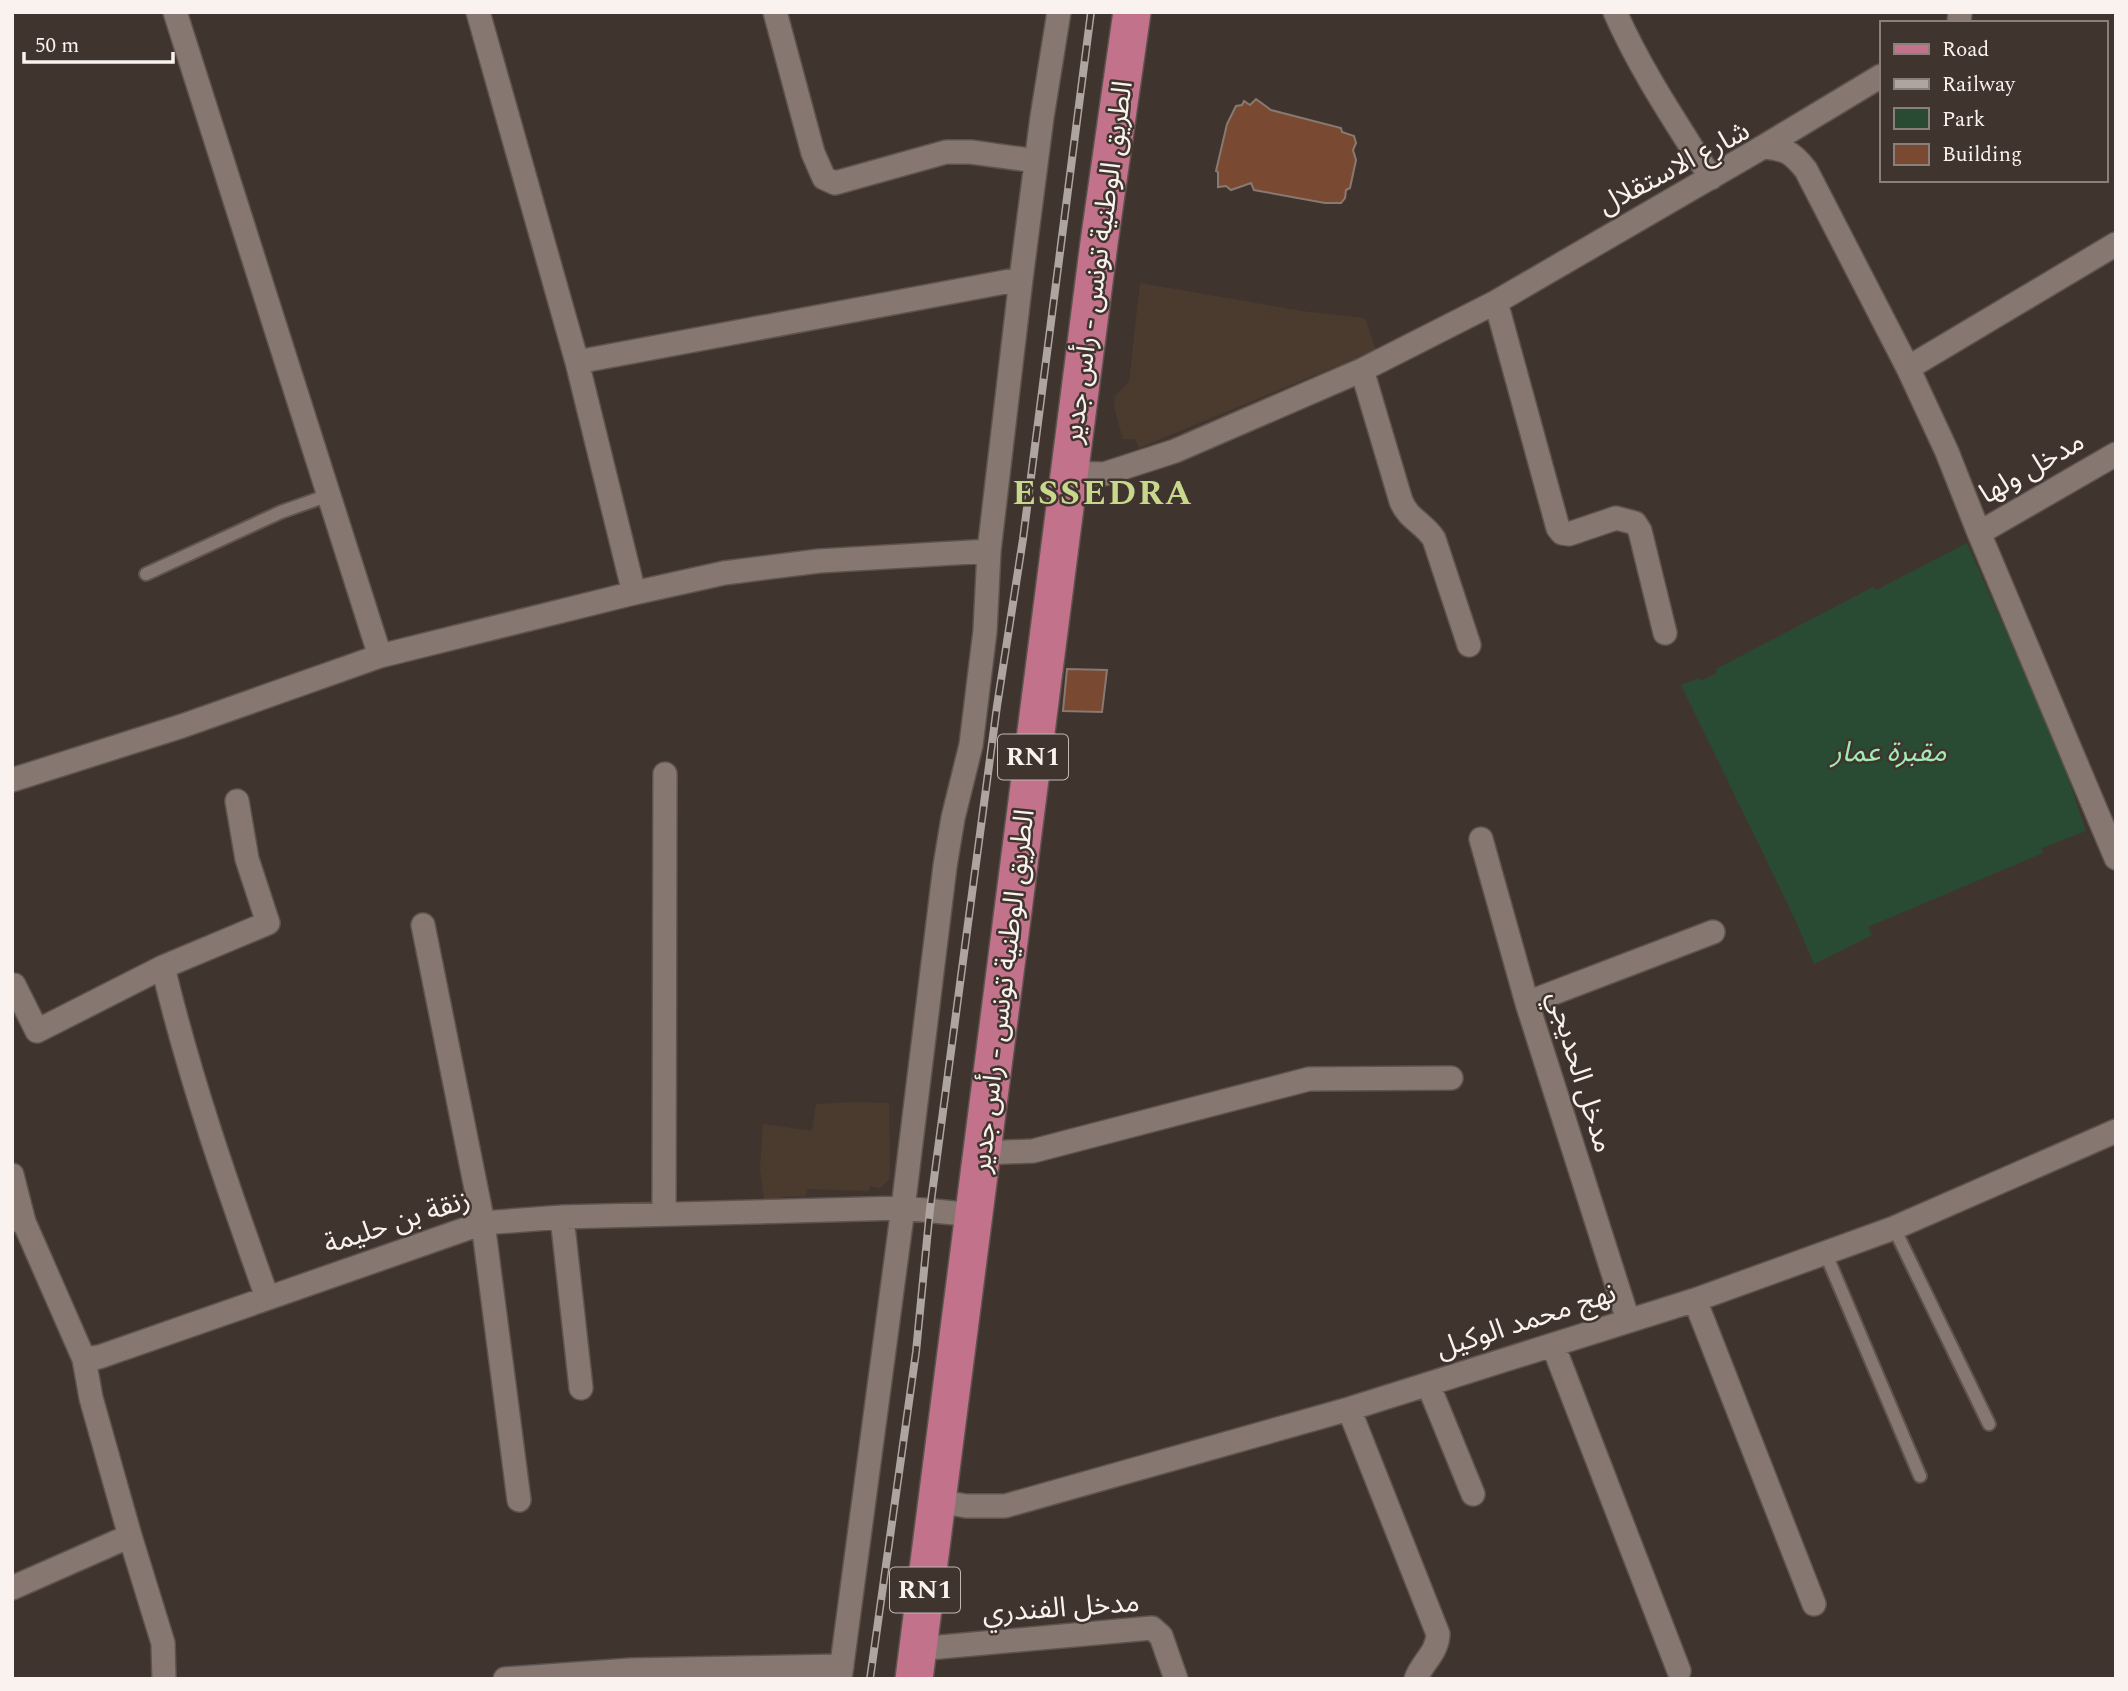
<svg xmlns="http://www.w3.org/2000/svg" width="2128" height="1691" font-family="Spectral,'Noto Sans Arabic',serif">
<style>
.education{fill:#4b3b2f}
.green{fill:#2a4b33}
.building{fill:#794931;stroke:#887972;stroke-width:2}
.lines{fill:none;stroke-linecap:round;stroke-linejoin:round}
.lane-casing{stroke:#5e534e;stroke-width:16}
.street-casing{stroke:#5e534e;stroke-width:26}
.primary-casing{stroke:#5e534e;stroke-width:40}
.lane{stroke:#867871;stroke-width:12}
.street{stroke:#867871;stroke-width:23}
.primary{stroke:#c3728b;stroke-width:37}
.rail-casing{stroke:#afa5a0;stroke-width:8}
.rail{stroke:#40342e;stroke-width:5;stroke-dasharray:16;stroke-linecap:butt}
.labels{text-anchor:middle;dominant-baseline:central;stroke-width:5;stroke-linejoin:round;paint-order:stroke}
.shield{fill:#40342e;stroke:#c2b9b4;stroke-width:2}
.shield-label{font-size:26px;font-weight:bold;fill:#faf2ee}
.street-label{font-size:28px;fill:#faf2ee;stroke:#40342e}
.park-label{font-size:28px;font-style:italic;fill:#a1ebb4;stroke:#40342e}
.district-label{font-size:35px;font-weight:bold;letter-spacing:2px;fill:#c7d78c;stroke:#40342e}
</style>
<rect width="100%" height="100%" fill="#40342e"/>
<!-- education -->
<path class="education" d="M1140,283L1302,311L1365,318L1376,350L1139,448L1135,439H1123L1114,408L1115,396L1129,382Z
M855,1102L889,1103L890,1179L880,1188L870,1186L869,1191L807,1189L806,1196L785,1197L764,1201L760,1168L763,1124L812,1131L816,1104Z"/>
<!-- green -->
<path class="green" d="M1967,543L2062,759L2086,831L2042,848L2043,853L1868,927L1872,935L1814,964L1793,915L1681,685L1699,678L1701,681L1717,673L1716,669L1873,587L1876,590Z"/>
<!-- building -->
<path class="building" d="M1256,99L1271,110L1341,128L1342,132L1354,136L1356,143L1353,150L1356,160L1350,188L1346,190L1345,198L1341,203H1325L1254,190L1251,183L1231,190L1226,186L1218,187V172L1216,171L1227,124L1236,106L1242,105L1244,101L1250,105Z
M1067,669L1107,670L1102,712L1063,711Z"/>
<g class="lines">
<defs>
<path id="lane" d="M146,574L281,512L329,495
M1894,1228L1989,1424
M1825,1252L1920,1476"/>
<path id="street" d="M175,12L380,656
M478,12L577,362L634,593
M775,12L813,153L824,178L835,183L946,152H971L1036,161
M1615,12C1641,71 1677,124 1711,178
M1959,23L1960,12
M1763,147L1881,76
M1496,302L1558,528L1562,533L1569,534L1616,518L1635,523L1640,531L1665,633
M577,362L1021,279
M1908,368L2116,244
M1362,370L1401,501C1408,519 1424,523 1434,539L1469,645
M1070,473L1104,474L1175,451L1362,370L1496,302L1763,147C1786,149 1792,152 1806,170L1908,368L1947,452L1979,533L2116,858
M1979,533L2116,454
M12,780L182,726L380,656L634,593L724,573L819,561L989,551
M237,801L247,859L268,923L163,967C190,1080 228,1188 267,1297
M1481,839L1527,1003L1628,1320
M423,925L483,1223L519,1500
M14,985L37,1031L163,967
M1527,1003L1713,932
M983,1153L1033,1151L1309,1079L1451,1078
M12,1175L24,1222
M664,1213L665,774
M562,1217L581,1388
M12,1219L24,1222L84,1359L99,1357L483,1223L562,1217L903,1208L975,1215
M1695,1300L1814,1604
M1553,1345L1679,1671
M1428,1384L1473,1494
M1349,1409L1438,1634C1437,1654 1422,1662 1416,1679
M938,1501L966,1506H1005L1349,1409L1695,1300L1894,1228L2116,1131
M130,1536L163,1643L164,1679
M12,1588L130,1536L91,1398L84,1359
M918,1649L1152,1628L1161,1636L1176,1679
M505,1679L631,1670L842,1666
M840,1679L903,1208L945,866L953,818L971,745L985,631L989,551L1021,279L1042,117L1059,12"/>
<path id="primary" d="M914,1679L1099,243L1132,12"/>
</defs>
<!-- lane casing -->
<use href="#lane" class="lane-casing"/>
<!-- street casing -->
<use href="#street" class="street-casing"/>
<!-- primary casing -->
<use href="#primary" class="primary-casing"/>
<!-- lane -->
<use href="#lane" class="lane"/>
<!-- street -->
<use href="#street" class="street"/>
<!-- primary -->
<use href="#primary" class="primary"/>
<defs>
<path id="rail" d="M870,1679L916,1352L930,1209L997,706L1023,539L1091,12"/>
</defs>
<!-- rail casing -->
<use href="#rail" class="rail-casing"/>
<!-- rail -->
<use href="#rail" class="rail"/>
</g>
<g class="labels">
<!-- shield labels -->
<g class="shield">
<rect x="998" y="734.5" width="70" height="45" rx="5"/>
<rect x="890" y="1567.5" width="70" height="45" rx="5"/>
</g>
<g class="shield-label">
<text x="1033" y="757">RN1</text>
<text x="925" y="1590">RN1</text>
</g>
<!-- street labels -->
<g class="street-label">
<text transform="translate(1674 168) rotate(-28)">شارع الاستقلال</text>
<text transform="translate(1098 262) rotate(-82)">الطريق الوطنية تونس - رأس جدير</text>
<text transform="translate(2032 468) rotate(-30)">مدخل ولها</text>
<text transform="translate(1003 991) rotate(-83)">الطريق الوطنية تونس - رأس جدير</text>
<text transform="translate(1580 1072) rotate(73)">مدخل الحديجي</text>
<text transform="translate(397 1222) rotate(-18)">زنقة بن حليمة</text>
<text transform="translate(1526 1321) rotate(-18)">نهج محمد الوكيل</text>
<text transform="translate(1061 1608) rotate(-4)">مدخل الفندري</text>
</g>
<!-- park labels -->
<g class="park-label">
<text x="1889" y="752">مقبرة عمار</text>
</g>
<!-- district labels -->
<g class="district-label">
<text x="1103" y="493">ESSEDRA</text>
</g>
</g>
<!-- border -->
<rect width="2128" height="1691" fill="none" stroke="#faf2ee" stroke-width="28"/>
<!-- legend -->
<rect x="1880" y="21" width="228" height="161" fill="#40342e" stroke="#8a807b" stroke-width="2"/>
<rect x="1894" y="44" width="35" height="10" fill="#c3728b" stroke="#8a807b" stroke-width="2"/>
<text x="1942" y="56" font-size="21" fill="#faf2ee">Road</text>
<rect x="1894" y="79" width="35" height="10" fill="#afa5a0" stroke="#8a807b" stroke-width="2"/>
<text x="1942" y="91" font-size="21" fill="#faf2ee">Railway</text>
<rect x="1894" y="108" width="35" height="21" fill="#2a4b33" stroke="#8a807b" stroke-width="2"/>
<text x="1942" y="126" font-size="21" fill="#faf2ee">Park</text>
<rect x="1894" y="144" width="35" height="21" fill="#794931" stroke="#8a807b" stroke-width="2"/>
<text x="1942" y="161" font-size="21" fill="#faf2ee">Building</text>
<!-- scale -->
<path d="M24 52v10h149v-10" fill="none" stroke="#faf2ee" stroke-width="3.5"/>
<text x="35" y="52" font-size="21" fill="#faf2ee" stroke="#40342e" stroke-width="5" paint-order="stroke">50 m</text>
</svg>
